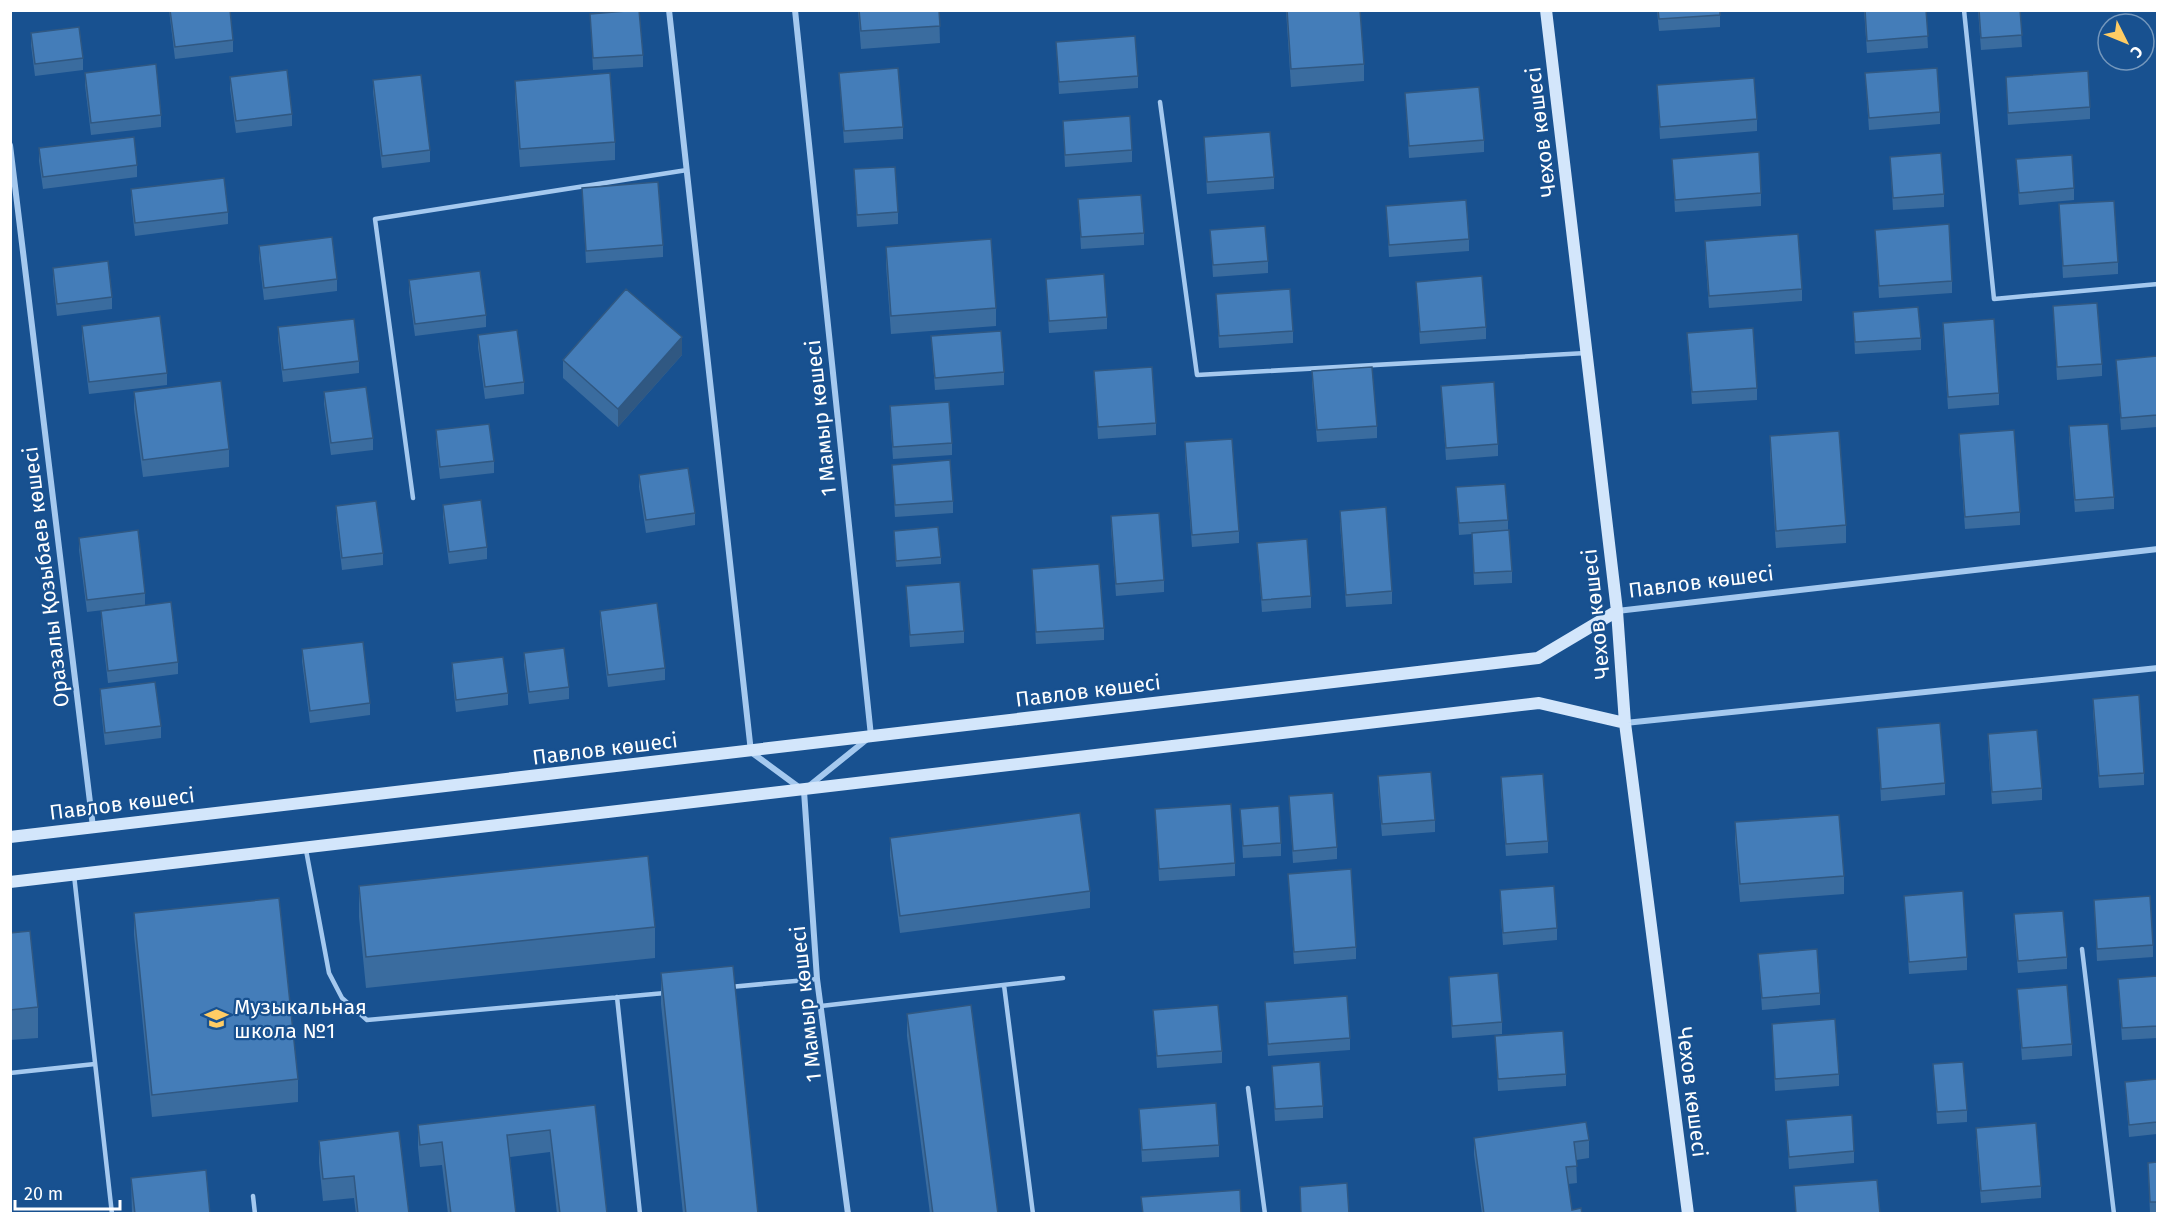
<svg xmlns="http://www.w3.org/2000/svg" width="2168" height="1224" font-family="'Fira Sans',sans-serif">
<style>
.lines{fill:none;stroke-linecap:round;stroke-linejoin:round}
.lane{stroke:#a5c9ef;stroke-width:4.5}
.street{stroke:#a5c9ef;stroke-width:6}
.secondary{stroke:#d3e6fb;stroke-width:12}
.wall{fill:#3a6c9f}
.shaded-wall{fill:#305882}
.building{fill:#447db9;stroke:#305882;stroke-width:1.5}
.labels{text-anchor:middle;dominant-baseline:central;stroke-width:4.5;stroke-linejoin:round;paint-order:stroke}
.street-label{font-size:21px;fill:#fff;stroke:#185190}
.poi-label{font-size:21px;fill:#fff;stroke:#185190;text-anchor:start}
</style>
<rect width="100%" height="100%" fill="#185190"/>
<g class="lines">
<!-- lane -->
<path class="lane" d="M1964,10L1994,299L2158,284
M1160,102L1197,375L1586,353
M413,498L375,219L687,170
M306,850L329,973L342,998L367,1020L665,993
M74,875L112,1214
M2082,949L2114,1214
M1004,985L1033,1214
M730,987L817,979
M617,997L640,1214
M821,1006L1063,978
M10,1073L95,1064
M1248,1088L1265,1214
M253,1196L255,1214"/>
<!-- street -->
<path class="street" d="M669,10L751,752L804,791L817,979L848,1214
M795,10L871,736L809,786
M10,145L93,827
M1617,611L2158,549
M1625,723L2158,668"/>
<!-- secondary -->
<path class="secondary" d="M1546,10L1617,611L1625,723L1688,1214
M10,837L1538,658L1617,611
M10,882L1539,703L1625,723"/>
</g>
<!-- wall -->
<path class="wall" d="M169,10H230L233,40V52L175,59Z
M858,10H939L940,43L861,49Z
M1286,10H1360L1364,64V81L1291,87Z
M1657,10H1720V27L1659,31Z
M1864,10H1926L1928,48L1867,53Z
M1978,10H2020L2022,47L1981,50Z
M590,14L643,55V67L593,70Z
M31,33L83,58V70L35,76L31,45Z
M1056,42L1138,76V88L1059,94Z
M85,73L161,115V127L91,135L85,85Z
M839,73L903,127V139L844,143Z
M1865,73L1940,112V124L1869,130Z
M230,77L292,114V126L236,133L230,89Z
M2006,77L2090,107V119L2008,125Z
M373,80L430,150V162L382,168L373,92Z
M515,81L615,142V160L520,167L515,98Z
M1657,85L1757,119V131L1660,139Z
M1405,93L1484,140V152L1409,158Z
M1063,121L1132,150V162L1065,167Z
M1204,137L1274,177V189L1207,194Z
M39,148L137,165V177L43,189L39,161Z
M1890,157L1944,194V207L1893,210Z
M1672,159L1761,193V206L1675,212Z
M2016,159L2074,188V200L2019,205Z
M854,169L898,212V224L857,227Z
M582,188L663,245V257L586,263Z
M131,189L228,212V224L135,236L131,201Z
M1078,199L1144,233V245L1081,249Z
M2059,204L2118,262V274L2063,278Z
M1386,206L1469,239V251L1389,257Z
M1210,230L1268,261V273L1213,277Z
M1875,230L1952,281V293L1879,298Z
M1705,241L1802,289V301L1709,308L1705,253Z
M259,246L337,279V291L264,300L259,258Z
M886,247L996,308V326L891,334L886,265Z
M53,268L112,297V309L57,316L53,280Z
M1046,279L1107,317V329L1049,333Z
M409,280L486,315V327L415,336L409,292Z
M1416,282L1486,327V339L1420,344Z
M1216,294L1293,331V343L1219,348Z
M2053,306L2102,364V376L2057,380Z
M1853,312L1921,338V350L1855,354Z
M1943,323L1999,393V405L1948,409L1943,335Z
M82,326L167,373V385L89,394L82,338Z
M278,327L359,361V373L283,382L278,339Z
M1687,333L1757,388V400L1692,404Z
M478,335L524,382V394L485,399L478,347Z
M931,336L1004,372V385L935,390Z
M682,355L618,427L563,378V360Z
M2157,356V427L2121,430L2116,360Z
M1094,371L1156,423V435L1098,439Z
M1312,371L1377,426V438L1317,442L1312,383Z
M1441,386L1498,444V456L1446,460Z
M134,392L229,449V467L143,477L134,409Z
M324,392L373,438V450L331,455L324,404Z
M890,406L952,443V455L893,459L890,418Z
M2069,426L2114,497V509L2075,512L2069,438Z
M436,430L494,461V473L440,479L436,442Z
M1959,434L2020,512V525L1965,529L1959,446Z
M1770,436L1846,525V543L1776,548L1770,454Z
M1185,442L1239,531V543L1192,547L1185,454Z
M892,465L953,501V513L895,517Z
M639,475L695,513V525L646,533L639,487Z
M1456,487L1508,520V530L1512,571V583L1474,585L1472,534L1459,535Z
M443,505L487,547V559L449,564L443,517Z
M336,506L383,553V565L342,570L336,518Z
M1340,511L1392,591V604L1346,607L1340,523Z
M1111,516L1164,580V592L1116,596L1111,528Z
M894,531L941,557V564L896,567Z
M79,538L145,593V605L87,612L79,550Z
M1257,543L1311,596V608L1262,612Z
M1032,569L1104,628V640L1036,644Z
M906,586L964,631V643L910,647Z
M101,611L178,662V674L108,683L101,623Z
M600,611L665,668V680L608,687L600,623Z
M302,649L370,703V715L310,723L302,661Z
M524,653L569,687V699L529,704L524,665Z
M452,663L508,693V705L456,712L452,675Z
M100,689L161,726V738L105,745L100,701Z
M2093,699L2144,773V785L2099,788L2093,711Z
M1877,728L1945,783V795L1881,801Z
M1988,734L2042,788V800L1992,804L1988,746Z
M1378,776L1435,820V832L1382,836L1378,788Z
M1501,777L1548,841V853L1506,856L1501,789Z
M1289,796L1337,847V859L1293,863Z
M1155,809L1235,863V876L1159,881Z
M1240,809L1281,843V856L1243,858Z
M1735,822L1844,876V894L1740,902L1735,840Z
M890,838L1090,891V908L900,933L890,856Z
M1288,874L1356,947V959L1294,964Z
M359,886L655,927V958L366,988L359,917Z
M1500,890L1557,928V940L1503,945L1500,902Z
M1904,896L1967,957V970L1909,974Z
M2094,900L2153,945V957L2097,961Z
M134,913L298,1079V1102L152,1117L134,935Z
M2014,914L2067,957V969L2018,973L2014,926Z
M10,933L38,1007V1038L10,1040Z
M1758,954L1820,993V1005L1762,1010Z
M661,973L758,1214H683L661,1004Z
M2157,976V1038L2122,1040L2118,979Z
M1449,977L1502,1022V1034L1452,1038Z
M2017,989L2072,1044V1056L2022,1060Z
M1265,1002L1350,1038V1050L1268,1056Z
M1153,1010L1222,1051V1063L1157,1068Z
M907,1014L998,1214H930L907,1036Z
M1772,1024L1839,1074V1086L1775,1091Z
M1495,1036L1566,1074V1086L1498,1091Z
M1933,1064L1967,1110V1122L1937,1124Z
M1272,1066L1323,1106V1118L1275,1121Z
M2157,1079V1134L2129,1137L2125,1082Z
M595,1105L607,1214H557L550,1152L510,1157L516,1214H448L442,1165L420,1167L418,1148V1125Z
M1139,1109L1219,1145V1157L1142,1162Z
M1786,1120L1854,1151V1163L1789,1169Z
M1976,1128L2041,1186V1198L1981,1203L1976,1140Z
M1474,1138L1589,1140V1158L1576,1160L1577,1183L1568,1184L1572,1210L1582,1214H1482L1474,1155Z
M319,1141L409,1214H356L354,1198L323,1201L319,1163Z
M2157,1162V1214H2150L2148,1163Z
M131,1178L210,1214H132Z"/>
<!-- shaded-wall -->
<path class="shaded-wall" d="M682,337V355L618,427V409Z"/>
<!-- building -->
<path class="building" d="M170,10H230L233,40L175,47Z
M639,10L643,55L593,58L590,14Z
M859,10H939L940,26L861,31Z
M1287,10H1360L1364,64L1291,69Z
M1658,10H1720V15L1659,19Z
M1865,10H1926L1928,36L1867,41Z
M1979,10H2020L2022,35L1981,38Z
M79,27L83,58L35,64L31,33Z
M1135,36L1138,76L1059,82L1056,42Z
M156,64L161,115L91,123L85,73Z
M898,68L903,127L844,131L839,73Z
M1937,68L1940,112L1869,118L1865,73Z
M287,70L292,114L236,121L230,77Z
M2088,71L2090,107L2008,113L2006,77Z
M610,73L615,142L520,149L515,81Z
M421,75L430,150L382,156L373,80Z
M1754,78L1757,119L1660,127L1657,85Z
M1479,87L1484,140L1409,146L1405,93Z
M1130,116L1132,150L1065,155L1063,121Z
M1270,132L1274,177L1207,182L1204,137Z
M134,137L137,165L43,177L39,148Z
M1759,152L1761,193L1675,200L1672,159Z
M1941,153L1944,194L1893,198L1890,157Z
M2072,155L2074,188L2019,193L2016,159Z
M895,167L898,212L857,215L854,169Z
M224,178L228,212L135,223L131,189Z
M658,182L663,245L586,251L582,188Z
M1141,195L1144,233L1081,237L1078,199Z
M1466,200L1469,239L1389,245L1386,206Z
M2114,201L2118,262L2063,266L2059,204Z
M1949,224L1952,281L1879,286L1875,230Z
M1265,226L1268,261L1213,265L1210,230Z
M1798,234L1802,289L1709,296L1705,241Z
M332,237L337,279L264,288L259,246Z
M991,239L996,308L891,316L886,247Z
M108,261L112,297L57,304L53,268Z
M480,271L486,315L415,324L409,280Z
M1104,274L1107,317L1049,321L1046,279Z
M1482,276L1486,327L1420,332L1416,282Z
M626,289L682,337L618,409L563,360Z
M1290,289L1293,331L1219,336L1216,294Z
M2097,303L2102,364L2057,367L2053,306Z
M1918,307L1921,338L1855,342L1853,312Z
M160,316L167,373L89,382L82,326Z
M354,319L359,361L283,370L278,327Z
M1994,319L1999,393L1948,397L1943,323Z
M1753,328L1757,388L1692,392L1687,333Z
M517,330L524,382L485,387L478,335Z
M1001,331L1004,372L935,378L931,336Z
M2157,356V415L2121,418L2116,360Z
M1152,367L1156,423L1098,427L1094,371Z
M1372,367L1377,426L1317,430L1312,371Z
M221,381L229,449L143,460L134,392Z
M1494,382L1498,444L1446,448L1441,386Z
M366,387L373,438L331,443L324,392Z
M949,402L952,443L893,447L890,406Z
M489,424L494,461L440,467L436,430Z
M2108,424L2114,497L2075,500L2069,426Z
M2014,430L2020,512L1965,517L1959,434Z
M1839,431L1846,525L1776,531L1770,436Z
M1232,439L1239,531L1192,535L1185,442Z
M950,460L953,501L895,505L892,465Z
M688,468L695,513L646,520L639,475Z
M1505,484L1508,520L1459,523L1456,487Z
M481,500L487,547L449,552L443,505Z
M376,501L383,553L342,558L336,506Z
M1386,507L1392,591L1346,595L1340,511Z
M1159,513L1164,580L1116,584L1111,516Z
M938,527L941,557L896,561L894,531Z
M138,530L145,593L87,600L79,538Z
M1509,530L1512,571L1474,573L1472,533Z
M1307,539L1311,596L1262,600L1257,543Z
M1099,564L1104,628L1036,632L1032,569Z
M960,582L964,631L910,635L906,586Z
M171,602L178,662L108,671L101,611Z
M657,603L665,668L608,675L600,611Z
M363,642L370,703L310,711L302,649Z
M564,648L569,687L529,692L524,653Z
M503,657L508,693L456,700L452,663Z
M155,682L161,726L105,733L100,689Z
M2139,695L2144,773L2099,776L2093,699Z
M1940,723L1945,783L1881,789L1877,728Z
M2037,730L2042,788L1992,792L1988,734Z
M1431,772L1435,820L1382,824L1378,776Z
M1543,774L1548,841L1506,844L1501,777Z
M1333,793L1337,847L1293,851L1289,796Z
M1231,804L1235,863L1159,869L1155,809Z
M1279,806L1281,843L1243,846L1240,809Z
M1080,813L1090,891L900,916L890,838Z
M1839,815L1844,876L1740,884L1735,822Z
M648,856L655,927L366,957L359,886Z
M1351,869L1356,947L1294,952L1288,874Z
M1554,886L1557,928L1503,933L1500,890Z
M1963,891L1967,957L1909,962L1904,896Z
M2150,896L2153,945L2097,949L2094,900Z
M279,898L298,1079L152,1095L134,913Z
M2063,911L2067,957L2018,961L2014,914Z
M30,931L38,1007L10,1010V933Z
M1817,949L1820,993L1762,998L1758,954Z
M733,966L758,1214H686L661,973Z
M1498,973L1502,1022L1452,1026L1449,977Z
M2157,976V1026L2122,1028L2118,979Z
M2067,985L2072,1044L2022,1048L2017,989Z
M1347,996L1350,1038L1268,1044L1265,1002Z
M971,1005L998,1214H933L907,1014Z
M1218,1005L1222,1051L1157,1056L1153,1010Z
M1835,1019L1839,1074L1775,1079L1772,1024Z
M1563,1031L1566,1074L1498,1079L1495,1036Z
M1320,1062L1323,1106L1275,1109L1272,1066Z
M1963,1062L1967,1110L1937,1112L1933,1064Z
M2157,1079V1122L2129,1125L2125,1082Z
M1216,1103L1219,1145L1142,1150L1139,1109Z
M595,1105L607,1214H560L550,1130L507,1135L516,1214H451L442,1142L420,1145L418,1125Z
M1852,1115L1854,1151L1789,1157L1786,1120Z
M1586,1122L1589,1140L1574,1142L1577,1166L1566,1167L1572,1210L1581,1208L1582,1214H1484L1474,1138Z
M2036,1123L2041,1186L1981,1191L1976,1128Z
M399,1131L409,1214H358L354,1176L323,1179L319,1141Z
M2157,1162V1202H2150L2148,1163Z
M206,1170L210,1214H135L131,1178Z
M1877,1180L1880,1214H1796L1794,1186Z
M1347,1183L1349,1214H1301L1300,1187Z
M1240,1190L1241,1214H1143L1141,1197Z"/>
<!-- icons -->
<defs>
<symbol id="school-bare" viewBox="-9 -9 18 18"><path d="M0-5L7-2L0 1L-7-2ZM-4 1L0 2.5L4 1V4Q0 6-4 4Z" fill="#ffcc64" stroke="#185190" stroke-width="2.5" paint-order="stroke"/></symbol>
</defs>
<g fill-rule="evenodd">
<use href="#school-bare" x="200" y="1002" width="33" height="33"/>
</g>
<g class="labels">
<!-- street labels -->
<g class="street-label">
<text transform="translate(1541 132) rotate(-97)">Чехов көшесі</text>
<text transform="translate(821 418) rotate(-96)">1 Мамыр көшесі</text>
<text transform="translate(46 577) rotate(-97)">Оразалы Қозыбаев көшесі</text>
<text transform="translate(1701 582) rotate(-7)">Павлов көшесі</text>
<text transform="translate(1596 614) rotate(-96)">Чехов көшесі</text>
<text transform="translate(1088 691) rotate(-7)">Павлов көшесі</text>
<text transform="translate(605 749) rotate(-7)">Павлов көшесі</text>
<text transform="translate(122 804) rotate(-7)">Павлов көшесі</text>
<text transform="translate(806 1004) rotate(-96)">1 Мамыр көшесі</text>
<text transform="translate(1692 1092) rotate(83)">Чехов көшесі</text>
</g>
<!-- poi labels -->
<g class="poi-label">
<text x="234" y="1007">Музыкальная<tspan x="234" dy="24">школа №1</tspan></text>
</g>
</g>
<!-- border -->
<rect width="2168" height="1224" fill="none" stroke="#ffffff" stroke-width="24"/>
<!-- north arrow -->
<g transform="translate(2126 42) rotate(133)"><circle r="28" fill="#185190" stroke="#7497bc" stroke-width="1.5"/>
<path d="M0-4.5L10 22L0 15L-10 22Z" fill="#ffcc64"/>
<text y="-9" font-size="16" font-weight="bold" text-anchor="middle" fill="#ffffff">С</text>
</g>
<!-- scale -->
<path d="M15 1200v9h105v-9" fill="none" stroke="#ffffff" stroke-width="3"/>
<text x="24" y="1200" font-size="18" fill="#ffffff" stroke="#185190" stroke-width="4.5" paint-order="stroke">20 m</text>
</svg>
